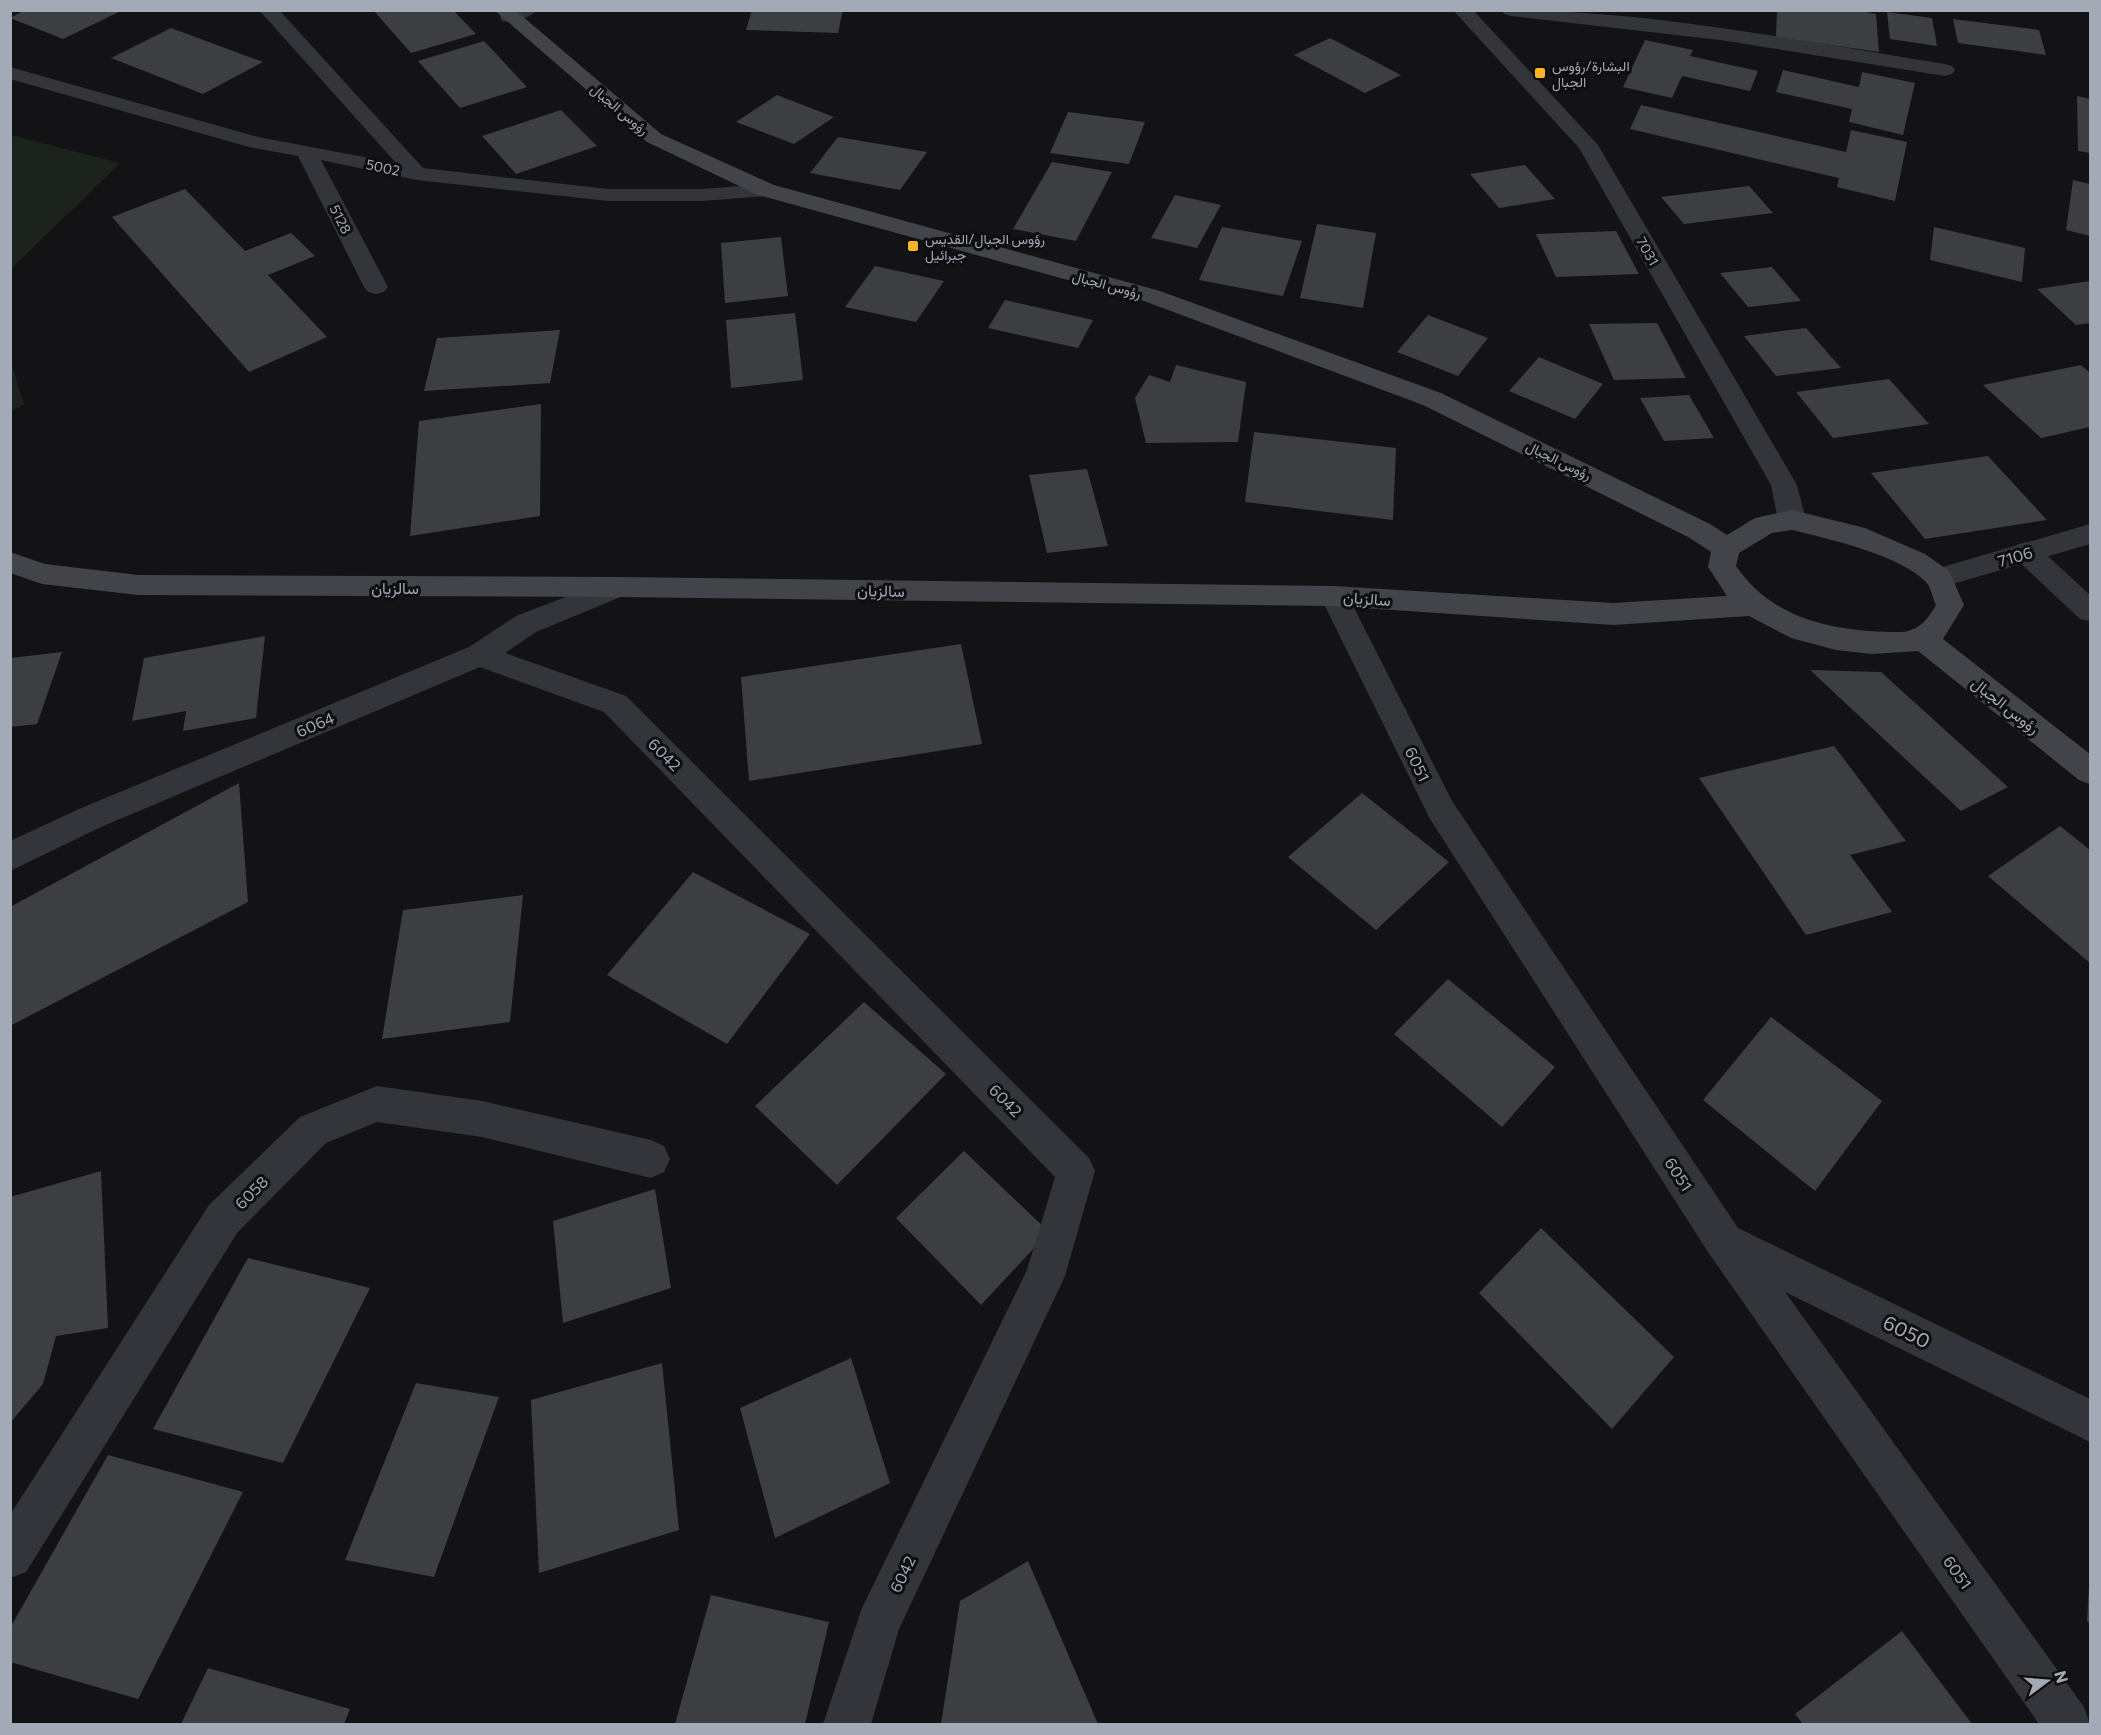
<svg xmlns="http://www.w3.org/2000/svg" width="2101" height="1735" font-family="Commissioner,Vazirmatn,sans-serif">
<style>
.green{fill:#1b231c}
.building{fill:#3d3e42}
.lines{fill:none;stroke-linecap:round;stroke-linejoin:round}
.lane{fill:#34353a;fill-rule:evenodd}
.street{fill:#34353a;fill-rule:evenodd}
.secondary{fill:#42444a;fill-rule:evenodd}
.poi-dot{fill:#feb422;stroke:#0e0e10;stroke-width:2}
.labels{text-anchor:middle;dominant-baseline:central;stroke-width:6;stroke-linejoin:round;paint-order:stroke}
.far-poi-label{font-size:14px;fill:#a4a9b6;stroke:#0e0e10;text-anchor:start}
.far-street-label{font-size:14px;fill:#a4a9b6;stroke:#0e0e10}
.street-label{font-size:16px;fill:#a4a9b6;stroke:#0e0e10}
.near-street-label{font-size:20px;fill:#a4a9b6;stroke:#0e0e10}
</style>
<rect width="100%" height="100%" fill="#131315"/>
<!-- green -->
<path class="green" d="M11,135L120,163L11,269L10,135Z
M10,358L24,405L11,410H10Z"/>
<!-- building -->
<path class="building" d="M25,10H123L63,39L10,18Z
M373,10H453L476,34L411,53Z
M752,10H843L838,33L746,30Z
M1777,10H1854L1876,14L1879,52L1776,37Z
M1887,12L1932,18L1937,46L1890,39Z
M1953,19L2039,30L2046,55L1958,43Z
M171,28L263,62L203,94L111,58Z
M1330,38L1401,75L1365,93L1294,55Z
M1645,40L1693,50L1690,56L1758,71L1750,91L1682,76L1672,98L1623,87Z
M484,41L527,87L460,108L418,61Z
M1783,70L1859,87L1862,72L1915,83L1903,135L1849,122L1852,109L1776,92Z
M777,95L834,117L794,144L736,122Z
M2077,96L2090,99V153L2078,151Z
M1641,105L1846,152L1851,130L1907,142L1895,201L1837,187L1839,178L1630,129Z
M561,110L597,146L516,174L482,136Z
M1068,112L1145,122L1129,164L1050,153Z
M838,137L927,152L900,190L810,173Z
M1052,162L1112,172L1076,241L1013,229Z
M1525,165L1555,199L1499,208L1470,174Z
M2073,180L2090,184V236L2066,230Z
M1749,186L1773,213L1684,224L1661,197Z
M185,189L245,251L291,233L315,256L268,275L327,337L249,372L112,217Z
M1175,195L1221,205L1197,248L1151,238Z
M1317,224L1376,233L1363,308L1300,298Z
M1222,227L1302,241L1283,296L1199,280Z
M1934,227L2025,248L2022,282L1930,260Z
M1616,231L1639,274L1556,277L1536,234Z
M781,237L788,296L725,303L721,243Z
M875,266L944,281L916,322L845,307Z
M1772,267L1801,301L1748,307L1720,273Z
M2090,281V323L2076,325L2037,289Z
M1005,300L1093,320L1078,348L988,328Z
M795,313L803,380L731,388L726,320Z
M1428,315L1488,338L1458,376L1397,352Z
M1657,323L1686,378L1614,380L1589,324Z
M1806,328L1841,368L1776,376L1744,336Z
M560,330L550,383L424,391L437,338Z
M1539,357L1603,384L1575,419L1509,391Z
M1176,365L1246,382L1238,442L1146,443L1135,398L1149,375L1170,382Z
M2081,365L2090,373V427L2041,438L1983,385Z
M1889,379L1929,424L1833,438L1796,392Z
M1689,395L1714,438L1664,441L1640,398Z
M541,404L540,516L410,536L419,421Z
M1254,432L1396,448L1393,520L1245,502Z
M1988,456L2047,520L1925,539L1871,473Z
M1087,469L1108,546L1047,553L1029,475Z
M265,636L256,718L183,731L186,711L132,721L144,658Z
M961,644L982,744L749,781L741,677Z
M62,652L37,724L10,727V658Z
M1810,670L1881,672L2008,787L1961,811Z
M1834,746L1906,841L1850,855L1892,912L1806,935L1699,778Z
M239,783L248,902L10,1026V907Z
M1362,793L1449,862L1376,930L1288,857Z
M2060,826L2090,850V963L1988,876Z
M693,872L810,934L727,1044L607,975Z
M523,895L510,1022L382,1039L403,910Z
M1448,979L1555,1067L1502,1127L1394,1034Z
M864,1002L946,1074L837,1185L755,1106Z
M1771,1017L1882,1101L1815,1191L1703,1100Z
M964,1151L1049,1232L981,1305L896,1218Z
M101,1171L108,1328L56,1336L43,1384L10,1423V1197Z
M655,1189L671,1288L563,1323L553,1221Z
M1541,1228L1674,1357L1612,1429L1479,1293Z
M248,1258L370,1288L283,1463L153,1429Z
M851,1358L890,1483L775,1538L740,1408Z
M662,1363L679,1530L539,1573L531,1400Z
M416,1383L499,1397L434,1577L345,1560Z
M108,1455L243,1492L138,1699L10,1662V1628Z
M1028,1561L1098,1724H941L960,1601Z
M2089,1587H2090V1624L2087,1621Z
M711,1595L829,1622L805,1724H675Z
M1902,1631L1972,1724H1803L1795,1714Z
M208,1668L350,1709L344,1724H181Z"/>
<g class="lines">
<!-- lane -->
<path class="lane" d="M1502,10C1651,10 1799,41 1945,64L1952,66L1955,70L1952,74L1945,76L1720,40L1511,16L1504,14Z
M2026,542L2036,545L2090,595V621L2080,619L2016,559L2012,552L2016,545Z
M377,1086L482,1101L651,1140L664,1146L670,1159L664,1172L651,1178L482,1137L377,1122L326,1143L237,1233L26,1572L10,1578V1515L209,1205L300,1117Z"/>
<!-- street -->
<path class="street" d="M259,10H279L423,168L608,189H702L766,184L774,185L777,190L774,195L766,196L702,201H608L417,180L321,160L388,287L384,292L376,294L368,292L364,287L298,156L249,147L10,79V67L258,137L396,163Z
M509,10H537C530,18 513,24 502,21L500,17Z
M1453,10H1473L1598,145L1797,485L1806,520L1802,527L1792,530L1782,527L1778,520L1771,485L1579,148Z
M2090,524V544L1939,588L1929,585L1925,578L1929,571Z
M618,577L628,580L632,587L628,594L536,632L505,653L626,696L1089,1158L1095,1171L1065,1276L899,1629L871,1724H823L862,1608L1027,1270L1055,1177L604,712L480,667L101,827L10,871V841L79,809L469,647L516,616Z
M1334,586L1344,589L1348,596L1452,801L1738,1228L2090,1399V1442L1785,1292L2084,1707L2090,1724H2039L1710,1255L1430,819L1320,596L1324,589Z"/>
<!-- secondary -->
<path class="secondary" d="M494,10H515L661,134L774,185L1160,291L1441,393L1710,524L1727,535L1755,518L1792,510L1865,528L1925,554L1949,571L1964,605L1943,639L2090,754V784L2079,780L1918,651L1872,654L1836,650L1791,638L1749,616L1613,625L1334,606L618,597L138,595L42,584L10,573V552L45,564L138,575L618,577L1334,586L1613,603L1727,596L1708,567L1711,552L1690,538L1423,405L1144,301L758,195L647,142ZM1792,530C1829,539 1901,555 1927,583C1931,588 1933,599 1936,605C1928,619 1919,631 1901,632C1839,632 1774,622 1736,566L1739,553L1772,533Z"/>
</g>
<!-- markers -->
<g class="poi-dot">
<rect x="1534" y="67" width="12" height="12" rx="3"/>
<rect x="907" y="240" width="12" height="12" rx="3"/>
</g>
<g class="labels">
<!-- far-poi labels -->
<g class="far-poi-label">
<text x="1552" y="65">البشارة/رؤوس<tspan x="1552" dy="16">الجبال</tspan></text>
<text x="925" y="238">رؤوس الجبال/القديس<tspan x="925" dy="16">جبرائيل</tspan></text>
</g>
<!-- far-street labels -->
<g class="far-street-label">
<text transform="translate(620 109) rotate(40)">رؤوس الجبال</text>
<text transform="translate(383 167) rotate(12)">5002</text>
<text transform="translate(341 219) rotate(63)">5128</text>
<text transform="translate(1648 251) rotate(60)">7031</text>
<text transform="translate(1107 284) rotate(15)">رؤوس الجبال</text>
<text transform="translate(1559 460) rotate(26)">رؤوس الجبال</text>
</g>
<!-- street labels -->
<g class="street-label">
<text transform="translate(2015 556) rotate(-16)">7106</text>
<text x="395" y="587">سالزيان</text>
<text transform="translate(881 590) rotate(1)">سالزيان</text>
<text transform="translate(1367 598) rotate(4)">سالزيان</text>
<text transform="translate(2006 705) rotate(38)">رؤوس الجبال</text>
<text transform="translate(315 724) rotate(-23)">6064</text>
<text transform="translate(665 754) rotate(45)">6042</text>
<text transform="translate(1418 764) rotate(64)">6051</text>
<text transform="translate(1006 1100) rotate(45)">6042</text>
<text transform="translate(1679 1174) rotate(57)">6051</text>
<text transform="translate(251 1192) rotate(-45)">6058</text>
<text transform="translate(1958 1572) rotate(55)">6051</text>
<text transform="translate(902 1574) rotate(-64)">6042</text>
</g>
<!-- near-street labels -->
<g class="near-street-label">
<text transform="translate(1907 1331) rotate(26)">6050</text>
</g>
</g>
<!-- border -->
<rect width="2101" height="1735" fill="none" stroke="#a4a9b6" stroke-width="24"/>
<!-- north arrow -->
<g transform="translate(2047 1681) rotate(74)" stroke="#0e0e10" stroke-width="4.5" paint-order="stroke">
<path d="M0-4.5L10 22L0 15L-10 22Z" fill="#a4a9b6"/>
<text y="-9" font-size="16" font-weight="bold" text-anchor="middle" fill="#a4a9b6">N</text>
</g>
</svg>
